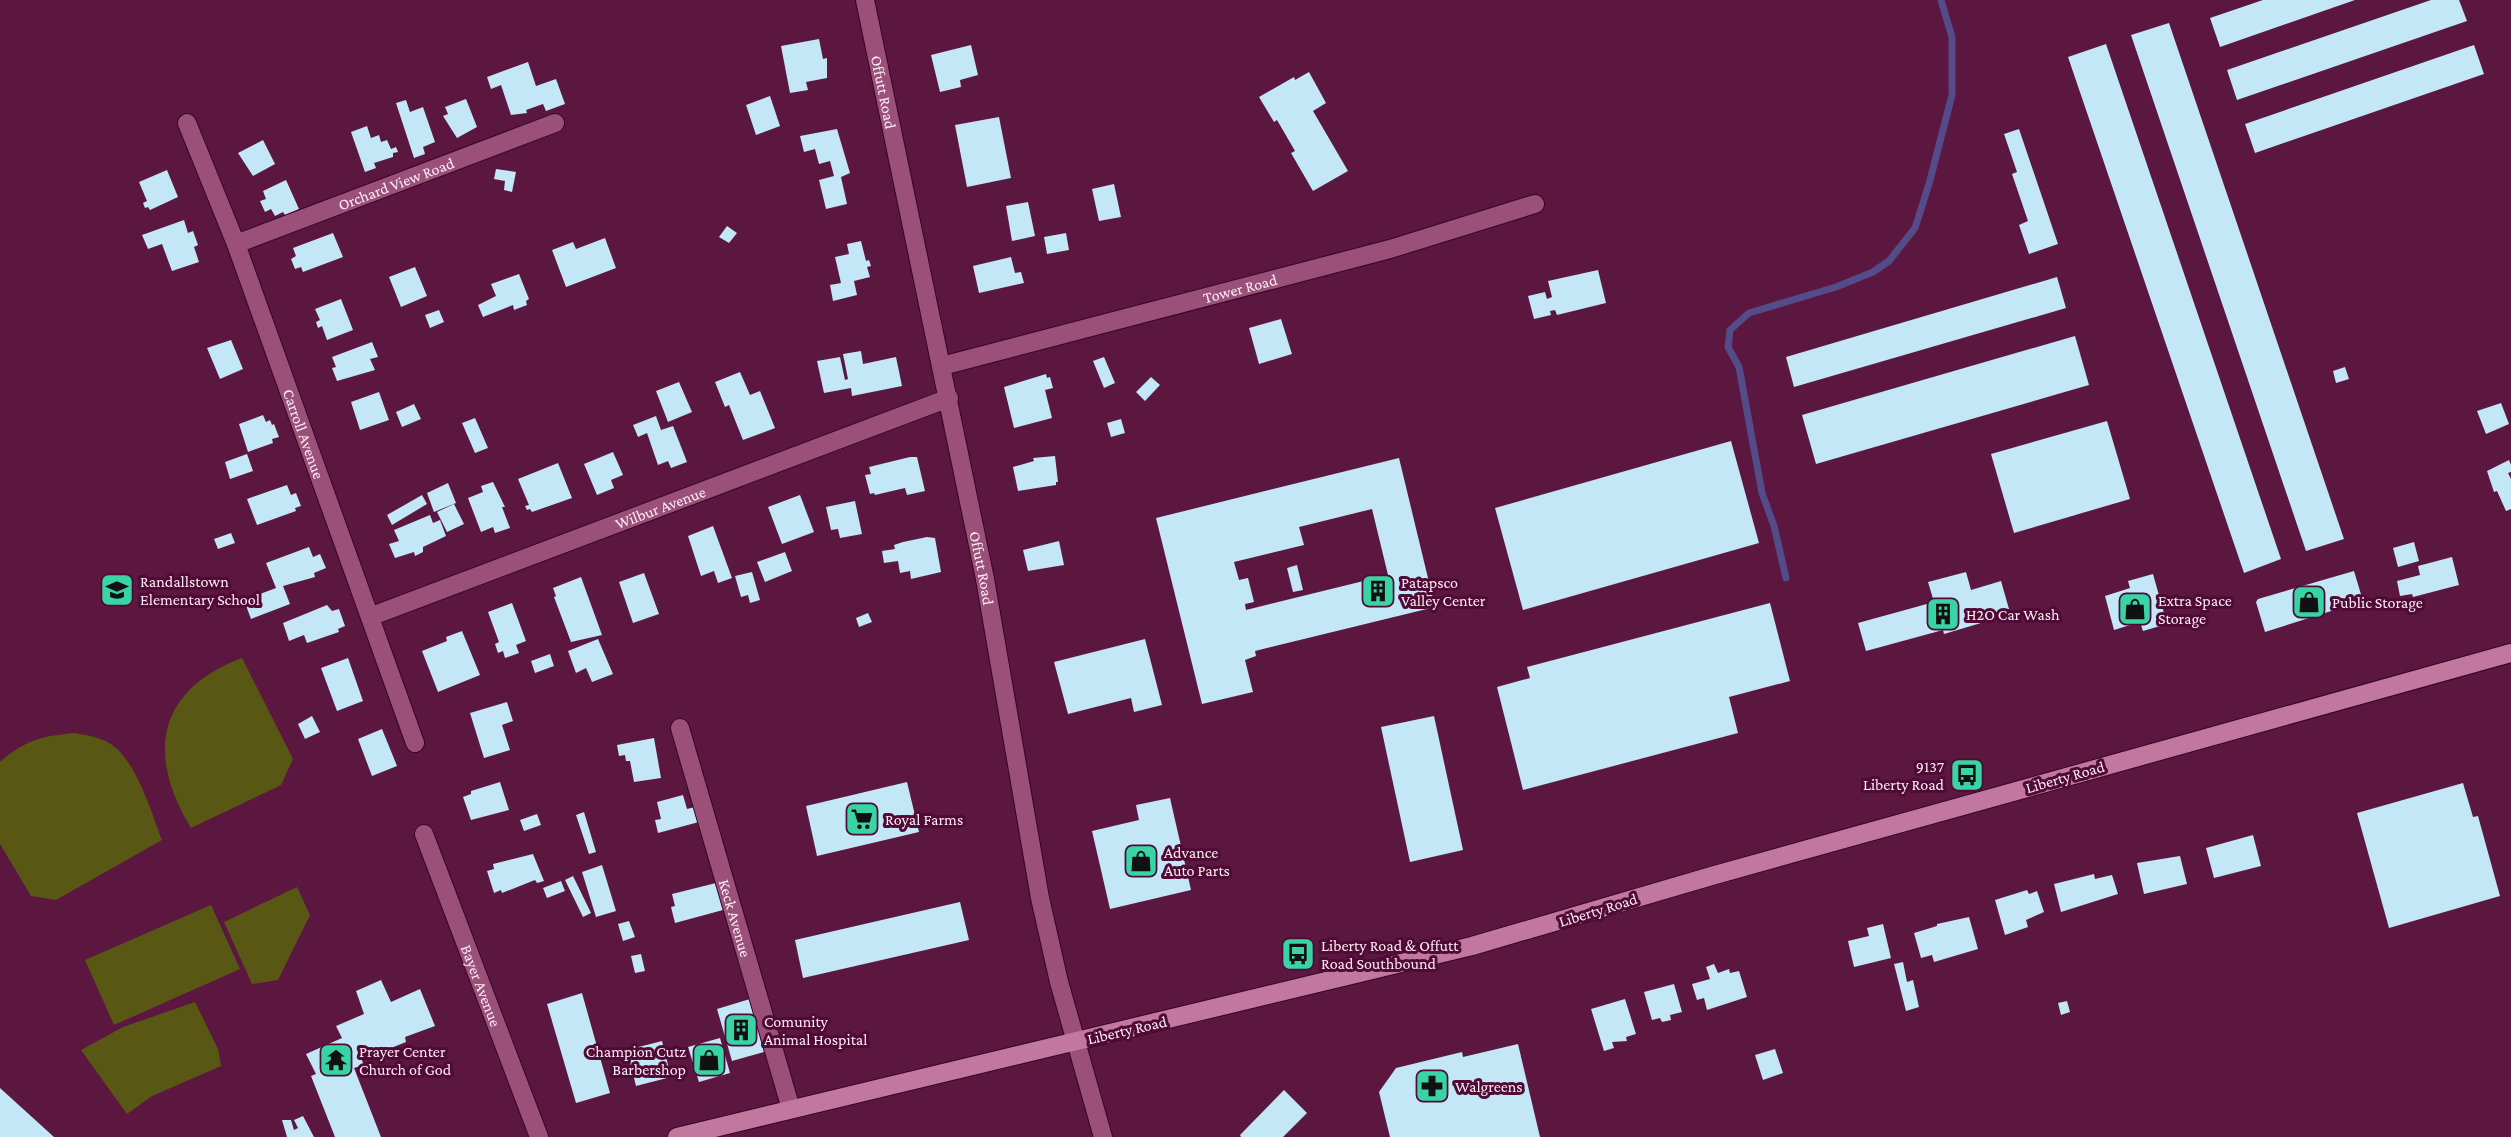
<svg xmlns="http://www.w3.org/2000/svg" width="2511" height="1137" font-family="'Crimson Pro',serif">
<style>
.green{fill:#595714}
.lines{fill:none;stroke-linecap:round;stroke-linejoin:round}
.stream{stroke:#544c89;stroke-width:7}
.building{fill:#c3e7f7;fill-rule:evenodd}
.minor-casing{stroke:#380525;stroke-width:20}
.major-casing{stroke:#380525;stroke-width:20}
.minor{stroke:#9a5078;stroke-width:18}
.major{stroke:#c2789e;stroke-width:18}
.labels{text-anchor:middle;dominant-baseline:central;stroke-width:6;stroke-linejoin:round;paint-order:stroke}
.street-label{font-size:16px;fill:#feecf4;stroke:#4f0a35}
.poi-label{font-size:16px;fill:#feecf4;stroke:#4f0a35;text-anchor:start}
</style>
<rect width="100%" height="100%" fill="#5b1740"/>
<!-- green -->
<path class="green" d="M242,658L293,759L281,785L191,828C146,754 157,690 242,658Z
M75,733C84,735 94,736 103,740C134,751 151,812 162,840L56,900L31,896L0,844V762C25,740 42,736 75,733Z
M297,887L310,915L278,980L252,984L224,922Z
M211,905L240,969L114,1025L85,960Z
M195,1002L218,1049L221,1066L152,1096L127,1114L81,1050L123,1027Z"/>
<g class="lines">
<!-- stream -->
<path class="stream" d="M1786,578L1774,526L1762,493L1739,367L1728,347L1730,330L1749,313L1836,287L1873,272L1889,261L1915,228L1929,184L1952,95V37L1941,0"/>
</g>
<!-- building -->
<path class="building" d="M2263,0H2355L2220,47L2210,18Z
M2431,0H2459L2467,21L2237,100L2227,70Z
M2169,23L2344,539L2306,551L2131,35Z
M819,39L823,59L827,58V78L806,82L808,90L790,93L781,46Z
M2106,44L2281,559L2244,573L2068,57Z
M971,45L978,75L960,80L961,87L940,92L931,55Z
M2474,45L2484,74L2255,153L2245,124Z
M528,62L536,86L556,79L565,104L546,111L543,104L526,110L527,113L511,115L501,85L491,89L487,77Z
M1309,72L1326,103L1313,111L1348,171L1313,191L1291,153L1295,151L1277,120L1274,122L1259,97L1294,77L1295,80Z
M770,96L780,126L756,135L746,105Z
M466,99L477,127L457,138L443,116L448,114L445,107Z
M406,100L410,112L423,107L435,142L423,147L425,154L414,158L396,103Z
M999,117L1011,178L967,187L955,125Z
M367,126L371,138L379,135L381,142L387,140L391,149L396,147L398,152L393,153V157L374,163L376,168L365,172L351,132Z
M837,129L850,173L841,177L847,204L826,209L819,180L834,176L830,161L819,164L815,149L804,152L800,136Z
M2019,129L2058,244L2029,254L2019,225L2028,221L2012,174L2017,172L2004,134Z
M263,140L275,164L253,176L238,153Z
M496,169L516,172L512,192L504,190L505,181L494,179Z
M167,170L178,197L150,210L148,207L145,208L143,203L147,201L139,182Z
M286,180L299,209L285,215L283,212L275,216L271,209L265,212L260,201L266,199L263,191Z
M1114,184L1121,217L1099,221L1092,189Z
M1028,202L1035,236L1012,241L1006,206Z
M184,220L188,233L193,231L198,245L194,247L199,262L172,271L162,244L148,249L142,235Z
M727,226L737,233L729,243L719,237Z
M333,233L343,257L303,272L301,267L295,269L291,259L296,256L293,248Z
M1066,233L1069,250L1047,254L1044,237Z
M605,238L616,268L566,287L552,250L573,242L576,249Z
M861,241L866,261L869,260L871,266L867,267L870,277L854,281L857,295L833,301L830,285L841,283L835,257L849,254L847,244Z
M1011,257L1015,273L1021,272L1024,283L979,293L973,266Z
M415,267L427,296L401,307L389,277Z
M1598,270L1606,303L1557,315L1555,310L1550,311L1551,315L1534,319L1528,296L1545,292L1547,299L1552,297L1548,281Z
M519,274L529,299L526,301L527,305L514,310L513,305L483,317L478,305L496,296L491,284Z
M2057,277L2066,308L1794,387L1786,357Z
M341,299L353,330L327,340L322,326L318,328L316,322L320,320L315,309Z
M439,310L444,322L430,328L425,315Z
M1281,319L1292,354L1259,364L1249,328Z
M2075,336L2089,385L1816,464L1802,415Z
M231,340L243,369L220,379L207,348Z
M372,342L378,357L370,359L375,370L337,381L332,368L336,367L332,357Z
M861,351L863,364L896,357L902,386L852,396L851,388L824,393L817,361L840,357L845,380L848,379L843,354Z
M1104,357L1115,383L1104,388L1093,361Z
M2345,367L2349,379L2336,383L2333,371Z
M740,372L750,395L760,391L775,428L743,440L729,405L725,407L715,382Z
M1046,374L1047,378L1050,377L1053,388L1045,390L1052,418L1014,428L1004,387Z
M1151,377L1160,385L1145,401L1136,392Z
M679,382L692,412L668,422L656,391Z
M379,392L389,420L360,430L351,402Z
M2501,403L2509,424L2486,434L2477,411Z
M414,404L421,419L402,427L396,412Z
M263,415L266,422L270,420L272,425L274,424L279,437L272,439L273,443L248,452L239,424Z
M656,416L661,430L673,426L687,462L671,468L668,461L658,465L647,433L638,437L633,425Z
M475,418L488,448L475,453L462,423Z
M1121,419L1125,433L1111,437L1107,423Z
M2107,421L2130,499L2014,533L1991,454Z
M1731,441L1759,543L1523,610L1495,508Z
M613,452L623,475L611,480L614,488L597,495L584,464Z
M247,454L253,471L230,479L225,462Z
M1055,456L1058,482H1056V485L1018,491L1013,467L1034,461L1033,458Z
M910,457H917L925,491L907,495L905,488L875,495L874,493L870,494L865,475L871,474L869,467Z
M1399,458L1435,607L1255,651L1256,656L1245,660L1253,692L1202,704L1156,518ZM1372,509L1388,575L1246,610L1245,604L1254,602L1248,578L1239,580L1234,562L1304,545L1299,527Z
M2509,460L2511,465V472L2508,473L2511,479V509L2506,511L2497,491L2494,492L2487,471Z
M558,463L572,498L532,512L530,509L527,510L525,506L529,505L518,479Z
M493,482L505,507H502L510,528L495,533L493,527L481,532L468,498L483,492L481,486Z
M448,483L456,503L434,512L427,493Z
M287,485L291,495L296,493L301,506L295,508L296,511L257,525L247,499Z
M422,495L427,504L392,525L387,515Z
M800,495L814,532L782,544L768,507Z
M855,501L862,534L840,538L838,529L831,530L826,507Z
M454,504L464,524L447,532L437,512Z
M430,515L433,523L440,520L446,536L423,547V552L415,556L414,552L395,558L389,544L399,541L394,530Z
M713,526L732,578L718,583L714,571L701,576L688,536Z
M231,533L235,543L218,549L214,539Z
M927,537L935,538L941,572L911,579L910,571L900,573L898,561L884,563L882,551L895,549L894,545L903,542Z
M1059,541L1064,565L1028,571L1023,550Z
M2414,542L2419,561L2398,567L2393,548Z
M309,547L313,557L320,554L326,568L314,573L315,577L283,586L290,604L251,619L244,600L276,588L266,563Z
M785,552L792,571L765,582L757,562Z
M2452,557L2459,585L2413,597L2412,594L2400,596L2397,581L2420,575L2418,566Z
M1297,565L1303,590L1293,592L1287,568Z
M2354,571L2363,601L2265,632L2256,602L2258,599Z
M752,572L760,600L750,603L748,595L741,597L735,576Z
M1966,572L1971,590L2001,581L2009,609L1979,618L1981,623L1944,634L1943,630L1866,651L1858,623L1934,602L1928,582Z
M644,573L659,614L633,623L619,582Z
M2153,574L2167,624L2143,631L2140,622L2114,630L2105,596L2130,588L2128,581Z
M581,577L602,635L571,642L554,597L556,596L553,588Z
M512,603L526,641L516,645L519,653L505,658L503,651L498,653L495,644L499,642L488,612Z
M1770,603L1790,681L1729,697L1738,733L1523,790L1497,687L1530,678L1527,667Z
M327,605L332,611L339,609L345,626L338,629L339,632L307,643L304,635L289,641L283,623Z
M868,613L872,622L859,627L856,618Z
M462,631L480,675L438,692L422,651L447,641L446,637Z
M598,639L613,674L592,682L586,668L576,673L568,651Z
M1145,639L1162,705L1134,712L1131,698L1068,714L1054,662Z
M550,654L554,666L535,673L531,661Z
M348,658L363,701L337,711L321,668Z
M507,702L513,721L502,725L510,750L484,758L470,713Z
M312,716L320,732L305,739L298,724Z
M1434,716L1463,850L1410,862L1381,727Z
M382,729L397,766L372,776L358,739Z
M654,738L661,778L634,782L630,761H626L625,755L619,756L617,745Z
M500,782L509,810L471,820L463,797L471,794V791Z
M907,782L919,832L817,856L806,806Z
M2463,783L2473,817L2478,816L2500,896L2389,928L2357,813Z
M683,795L687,809L695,807L699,822L658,833L655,820L661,819L657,802Z
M1170,798L1191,890L1110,909L1092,831L1139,820L1136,805Z
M584,812L596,852L589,854L576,815Z
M537,814L541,825L524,831L520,820Z
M2253,835L2261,866L2214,878L2206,848Z
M533,854L544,881L537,883L535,880L502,893L501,890L494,893L487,871L494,869L493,864Z
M2180,856L2187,884L2144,894L2137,863Z
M602,865L616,911L596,917L582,872Z
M2094,874L2095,879L2112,875L2118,894L2061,912L2054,884Z
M573,876L591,913L583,917L565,880Z
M561,881L565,891L547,898L543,888Z
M716,883L723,910L675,923L671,907L675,906L672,894Z
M2027,890L2029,894L2037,891L2044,912L2026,920L2028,927L2005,935L1995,900Z
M960,902L969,940L803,978L795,940Z
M1969,917L1978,949L1934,962L1932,955L1921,958L1914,933L1937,926V924Z
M629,921L635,937L623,941L618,924Z
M1883,924L1891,958L1854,967L1848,941L1869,936L1867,928Z
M641,954L645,971L635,973L631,956Z
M1903,962L1907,982L1913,980L1919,1007L1906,1011L1894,964Z
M1714,964L1718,973L1729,969L1730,973L1739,971L1747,997L1707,1010L1704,998L1697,1000L1692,984L1710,979L1706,967Z
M381,980L391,1002L420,989L435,1026L405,1037L406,1042L381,1052L379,1048L360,1056L364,1065L354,1068L381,1137H335L311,1076L316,1074L306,1054L342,1038L336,1026L364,1014L356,991Z
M1674,984L1682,1012L1670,1015L1671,1020L1662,1022L1660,1018L1652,1020L1644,992Z
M582,993L610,1093L576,1103L547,1004Z
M750,999L764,1052L732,1061L717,1009Z
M1625,999L1636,1034L1626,1037L1627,1041L1612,1042L1614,1048L1604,1051L1591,1009Z
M2067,1001L2070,1012L2061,1015L2058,1003Z
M720,1038L730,1073L699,1082L688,1047Z
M662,1041L671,1077L636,1086L627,1050Z
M1518,1044L1540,1137H1390L1379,1092L1396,1068L1462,1052L1463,1057Z
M1775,1049L1783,1073L1763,1080L1755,1055Z
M0,1088L54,1137H0Z
M1284,1090L1307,1113L1283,1137H1241L1240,1135Z
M303,1116L314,1137H287L282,1120H291L294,1130L298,1128L294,1120Z"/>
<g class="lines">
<defs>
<g id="minor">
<path id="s1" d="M865,0L985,579L1040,898L1059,982L1103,1137"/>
<path id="s2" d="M187,123L236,244L415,743"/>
<path id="s3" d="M236,244L555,123"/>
<path id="s4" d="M942,366L1390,249L1535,204"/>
<path id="s5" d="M372,616L949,398"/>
<path id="s6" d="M680,728L791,1109"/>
<path id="s7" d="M424,834L539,1137"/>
</g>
<path id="major" d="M677,1137L1472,946L1715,875L2511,653"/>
</defs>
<!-- minor casing -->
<use href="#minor" class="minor-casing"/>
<!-- major casing -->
<use href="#major" class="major-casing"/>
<!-- minor -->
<use href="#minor" class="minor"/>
<!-- major -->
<use href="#major" class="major"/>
</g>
<!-- icons -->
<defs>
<symbol id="school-square" viewBox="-11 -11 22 22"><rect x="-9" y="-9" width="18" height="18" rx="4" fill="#39d4a5" stroke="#4f0a35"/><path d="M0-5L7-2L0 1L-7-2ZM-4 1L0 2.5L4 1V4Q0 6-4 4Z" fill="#111"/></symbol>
<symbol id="building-square" viewBox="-11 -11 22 22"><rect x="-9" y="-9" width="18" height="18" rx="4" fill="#39d4a5" stroke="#4f0a35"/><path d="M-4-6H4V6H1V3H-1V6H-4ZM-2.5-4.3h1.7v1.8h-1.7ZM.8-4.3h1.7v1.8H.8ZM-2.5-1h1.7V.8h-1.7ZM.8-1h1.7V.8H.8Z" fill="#111"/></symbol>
<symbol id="shop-square" viewBox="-11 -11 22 22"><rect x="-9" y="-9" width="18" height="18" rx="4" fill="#39d4a5" stroke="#4f0a35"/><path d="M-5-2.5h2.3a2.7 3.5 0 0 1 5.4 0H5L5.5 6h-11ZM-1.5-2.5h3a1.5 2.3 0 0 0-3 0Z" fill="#111"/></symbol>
<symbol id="bus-square" viewBox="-11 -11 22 22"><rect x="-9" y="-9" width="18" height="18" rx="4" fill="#39d4a5" stroke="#4f0a35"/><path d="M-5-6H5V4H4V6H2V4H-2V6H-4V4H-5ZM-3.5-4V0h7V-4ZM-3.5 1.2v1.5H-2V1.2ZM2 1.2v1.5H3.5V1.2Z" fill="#111"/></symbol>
<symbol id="supermarket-square" viewBox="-11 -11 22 22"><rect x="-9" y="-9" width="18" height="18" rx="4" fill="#39d4a5" stroke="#4f0a35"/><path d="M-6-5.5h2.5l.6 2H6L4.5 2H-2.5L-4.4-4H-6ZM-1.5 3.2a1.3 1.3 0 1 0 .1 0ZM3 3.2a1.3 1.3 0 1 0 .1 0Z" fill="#111"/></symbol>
<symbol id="temple-square" viewBox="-11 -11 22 22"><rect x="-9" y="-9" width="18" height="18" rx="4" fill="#39d4a5" stroke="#4f0a35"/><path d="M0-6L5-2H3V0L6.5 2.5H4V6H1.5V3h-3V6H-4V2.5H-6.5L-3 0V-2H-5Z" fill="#111"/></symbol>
<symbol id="pharmacy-square" viewBox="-11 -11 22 22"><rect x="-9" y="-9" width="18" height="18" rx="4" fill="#39d4a5" stroke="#4f0a35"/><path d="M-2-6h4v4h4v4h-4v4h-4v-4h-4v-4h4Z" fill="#111"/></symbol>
</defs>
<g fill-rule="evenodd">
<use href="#school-square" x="98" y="571" width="38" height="38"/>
<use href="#building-square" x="1359" y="572" width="38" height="38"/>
<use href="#shop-square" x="2290" y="583" width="38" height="38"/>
<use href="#shop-square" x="2116" y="590" width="38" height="38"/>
<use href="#building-square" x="1924" y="595" width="38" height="38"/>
<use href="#bus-square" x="1948" y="756" width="38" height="38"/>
<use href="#supermarket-square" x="843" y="800" width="38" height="38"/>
<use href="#shop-square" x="1122" y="842" width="38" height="38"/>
<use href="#bus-square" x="1279" y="935" width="38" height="38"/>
<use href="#building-square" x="722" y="1011" width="38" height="38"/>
<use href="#temple-square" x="317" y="1041" width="38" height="38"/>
<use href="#shop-square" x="690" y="1041" width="38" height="38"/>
<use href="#pharmacy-square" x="1413" y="1067" width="38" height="38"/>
</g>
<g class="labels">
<!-- street labels -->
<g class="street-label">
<text stroke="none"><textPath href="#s1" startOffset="94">Offutt Road</textPath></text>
<text stroke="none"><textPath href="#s3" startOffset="171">Orchard View Road</textPath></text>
<text stroke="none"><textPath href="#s4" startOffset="308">Tower Road</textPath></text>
<text stroke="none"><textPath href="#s2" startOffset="332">Carroll Avenue</textPath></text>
<text stroke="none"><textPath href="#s5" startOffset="308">Wilbur Avenue</textPath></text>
<text stroke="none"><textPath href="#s1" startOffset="580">Offutt Road</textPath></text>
<text transform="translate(2065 777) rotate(-16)">Liberty Road</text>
<text transform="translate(1598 910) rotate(-17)">Liberty Road</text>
<text stroke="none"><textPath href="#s6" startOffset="198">Keck Avenue</textPath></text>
<text stroke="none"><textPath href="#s7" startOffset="162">Bayer Avenue</textPath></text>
<text transform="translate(1127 1030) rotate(-13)">Liberty Road</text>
</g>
<!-- poi labels -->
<g class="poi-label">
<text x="140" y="581">Randallstown<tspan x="140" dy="18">Elementary School</tspan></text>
<text x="1401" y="582">Patapsco<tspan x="1401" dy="18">Valley Center</tspan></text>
<text x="2158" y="600">Extra Space<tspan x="2158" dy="18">Storage</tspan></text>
<text x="2332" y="602">Public Storage</text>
<text x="1966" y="614">H2O Car Wash</text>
<text x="1944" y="766" text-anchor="end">9137<tspan x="1944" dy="18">Liberty Road</tspan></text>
<text x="885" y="819">Royal Farms</text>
<text x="1164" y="852">Advance<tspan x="1164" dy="18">Auto Parts</tspan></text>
<text x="1321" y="945">Liberty Road &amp; Offutt<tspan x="1321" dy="18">Road Southbound</tspan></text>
<text x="764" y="1021">Comunity<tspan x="764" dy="18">Animal Hospital</tspan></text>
<text x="359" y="1051">Prayer Center<tspan x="359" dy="18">Church of God</tspan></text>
<text x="686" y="1051" text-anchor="end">Champion Cutz<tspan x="686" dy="18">Barbershop</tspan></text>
<text x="1455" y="1086">Walgreens</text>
</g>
</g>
</svg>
